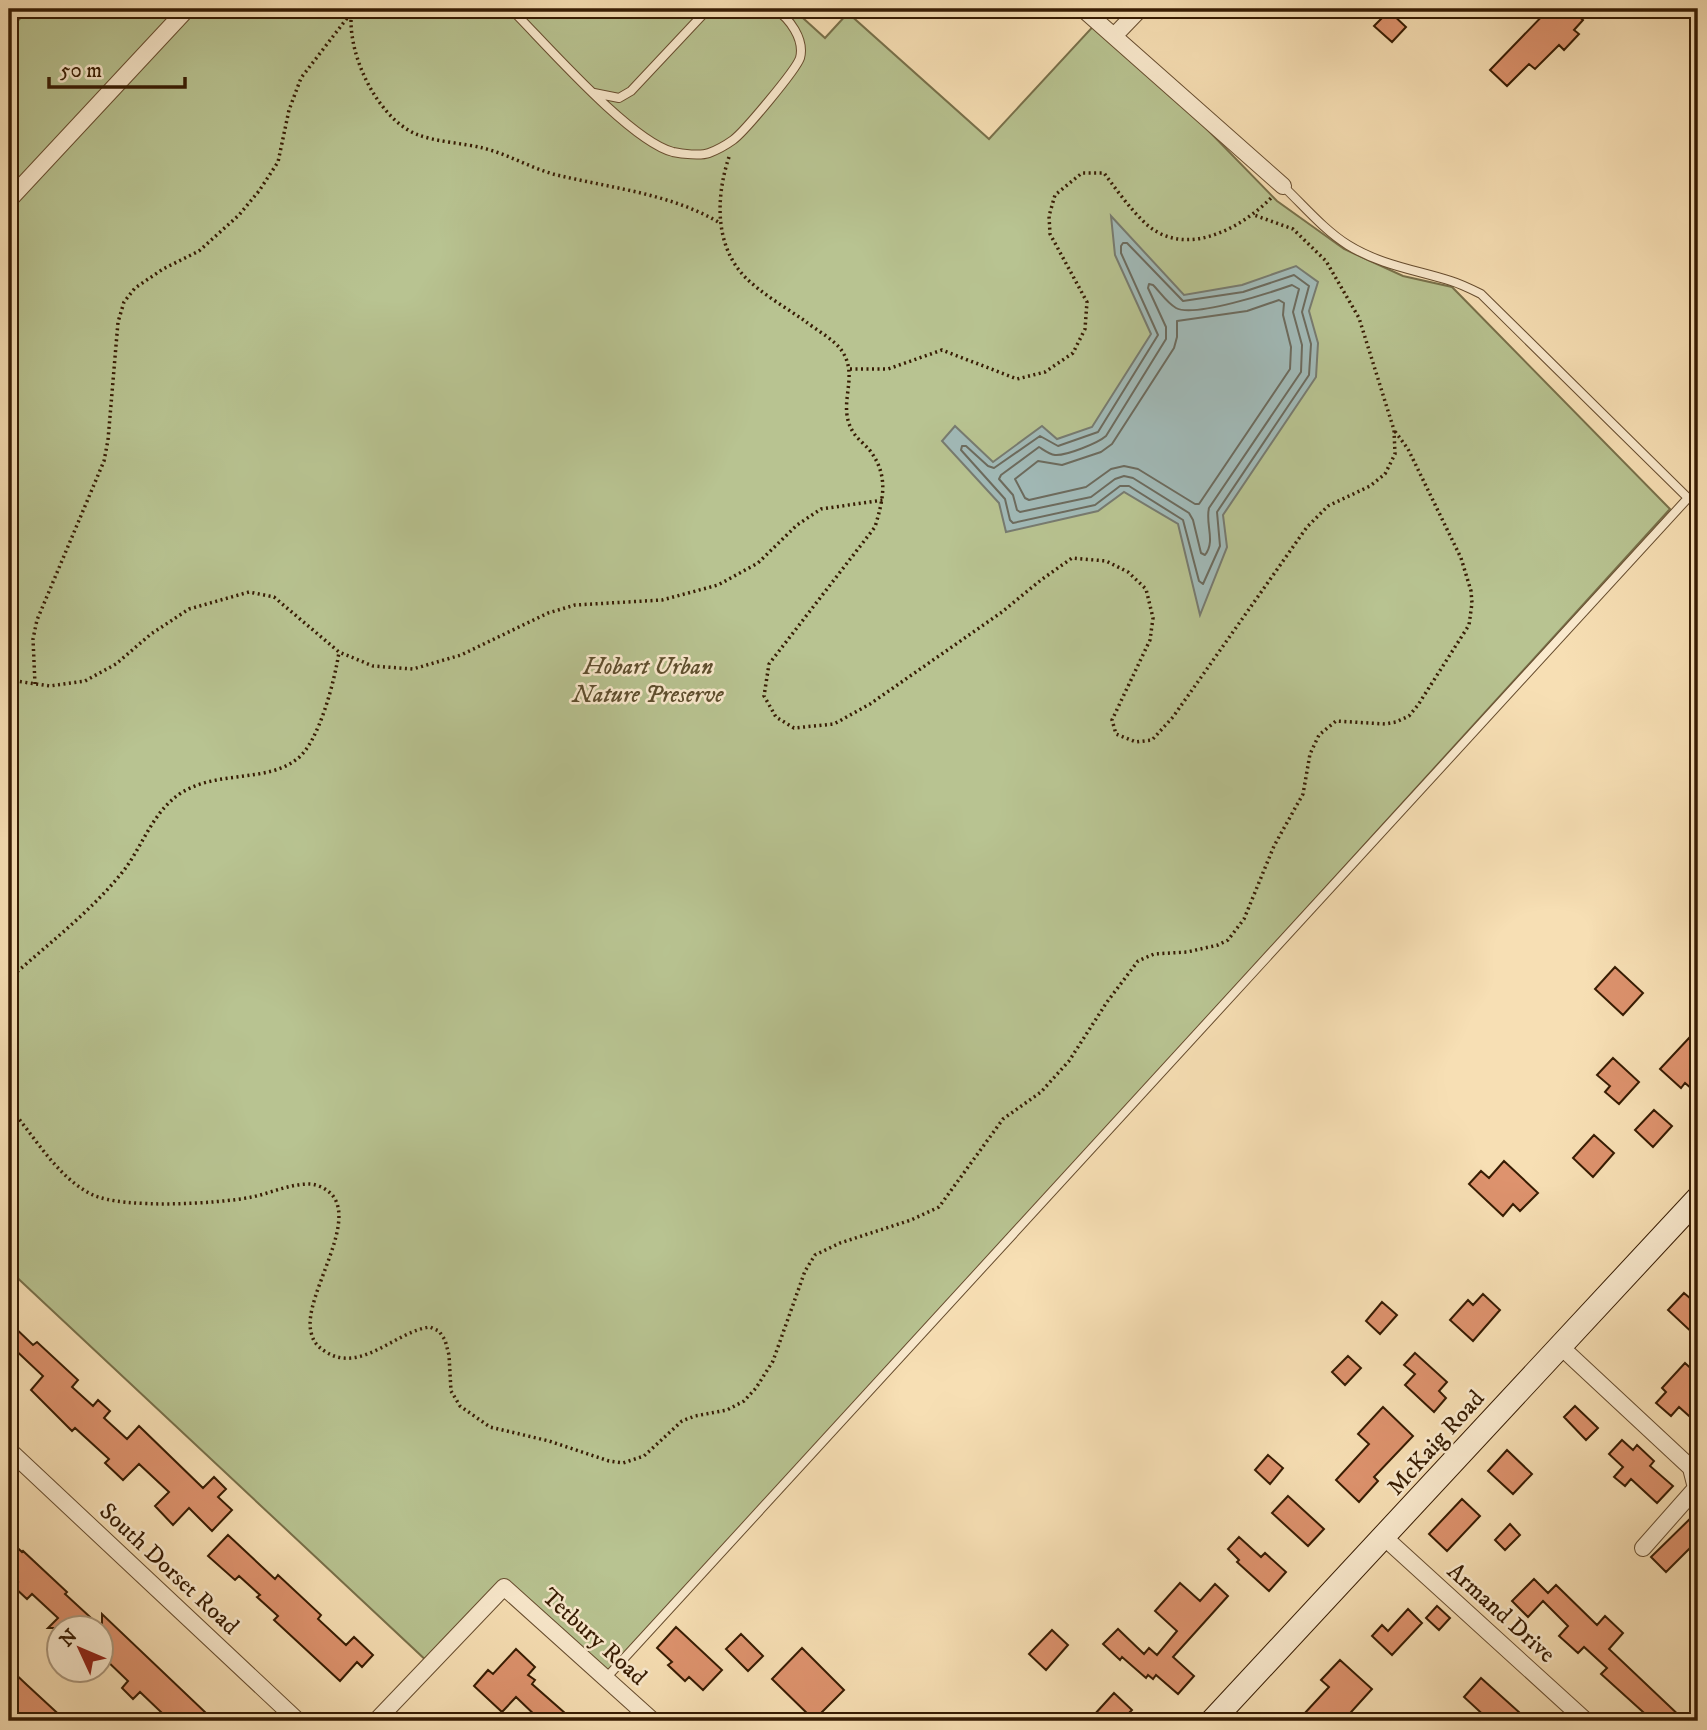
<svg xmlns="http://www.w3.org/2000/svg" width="1707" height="1730" font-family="'IM FELL DW Pica',serif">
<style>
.green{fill:#b8c391;stroke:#78704a;stroke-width:2}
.water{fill:#a1bab8;stroke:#777b70;stroke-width:2}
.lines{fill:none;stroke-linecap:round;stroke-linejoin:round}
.shore{stroke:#6c6b5e;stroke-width:2}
.building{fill:#de936e;stroke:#371c03;stroke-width:2}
.lane-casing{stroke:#674d2f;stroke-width:10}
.street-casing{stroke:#674d2f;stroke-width:18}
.secondary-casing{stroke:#371c03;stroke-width:25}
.path{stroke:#371c03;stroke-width:3.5;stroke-dasharray:2 3.5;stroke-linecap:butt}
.lane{stroke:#faeace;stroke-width:8}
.street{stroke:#faeace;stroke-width:16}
.secondary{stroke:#faeace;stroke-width:23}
.labels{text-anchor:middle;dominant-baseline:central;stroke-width:5;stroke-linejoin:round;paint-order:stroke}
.park-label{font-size:24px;font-style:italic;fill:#5e4e2e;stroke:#faeace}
.street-label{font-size:24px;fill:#371c03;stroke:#faeace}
</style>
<rect width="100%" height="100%" fill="#f7dfb4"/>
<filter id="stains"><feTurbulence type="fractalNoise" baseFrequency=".00286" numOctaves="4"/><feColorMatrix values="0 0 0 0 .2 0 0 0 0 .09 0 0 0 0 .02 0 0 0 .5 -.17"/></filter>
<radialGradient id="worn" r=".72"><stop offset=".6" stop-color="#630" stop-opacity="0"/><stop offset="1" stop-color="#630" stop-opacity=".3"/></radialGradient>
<!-- green -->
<path class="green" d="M29,9H793L825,38L848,13L989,139L1098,21L1115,35L1277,201L1344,249L1403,276L1452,287L1670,509L607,1677L504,1587L430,1664L9,1270V30Z"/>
<!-- water -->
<path class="water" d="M1111,216L1184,295L1242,285L1296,266L1318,282L1309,311L1318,343L1316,377L1223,515L1227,547L1200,615L1178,524L1124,492L1098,511L1006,532L999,503L942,441L955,426L993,462L1042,426L1057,439L1092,427L1151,334L1115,255Z"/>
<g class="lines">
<!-- shore -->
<path class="shore" d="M1123,243H1127L1183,301L1243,292L1294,275L1309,286L1302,312L1311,344L1309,375L1217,512L1220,546L1203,584L1199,581L1183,520L1129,486H1120L1095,505L1013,523L1010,520L1005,499L961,450L962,446H966L988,466L994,468L1040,436L1058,446L1098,432L1158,335L1121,253V246Z
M1149,284L1153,285C1160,292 1167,303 1176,308C1194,318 1272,292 1292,285L1299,289L1293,312L1302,345L1301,372L1209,508C1205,524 1216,541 1205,555L1201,553L1193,520L1189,513L1133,478L1124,476L1115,479L1091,497L1020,512L1017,510L1013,495L999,479L1001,475L1039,447C1044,450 1049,454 1055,455C1066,456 1098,443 1106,436L1166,339V327L1148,288Z
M1279,300L1284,303L1283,315L1291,347L1290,369L1199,504H1195L1138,469L1124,466L1111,469L1086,487L1029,500L1025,498L1015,479L1038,461L1062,465L1101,452L1112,444L1174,348L1177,337V321L1247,311Z"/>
</g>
<!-- building -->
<path class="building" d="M1549,9H1570L1583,20L1574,30L1579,34L1564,50L1559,45L1535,69L1529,64L1507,86L1490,70Z
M1389,11L1406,27L1392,42L1374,26Z
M1615,967L1643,993L1623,1015L1595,989Z
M1689,1038L1698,1047V1082L1692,1089L1685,1083L1681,1088L1660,1069Z
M1613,1058L1639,1082L1619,1104L1605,1092L1610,1086L1597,1075Z
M1654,1110L1672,1126L1653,1147L1635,1130Z
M1594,1135L1614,1153L1593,1177L1573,1158Z
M1504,1161L1538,1193L1520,1211L1513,1204L1503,1216L1469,1184L1481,1171L1489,1178Z
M1684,1293L1698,1305V1338L1668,1310Z
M1483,1294L1500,1310L1473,1341L1450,1320L1468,1300L1473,1305Z
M1382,1302L1397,1315L1380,1334L1366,1321Z
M9,1322L33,1345L37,1342L78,1380L72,1387L93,1406L98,1400L110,1411L104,1418L127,1439L139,1426L203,1488L214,1477L226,1489L218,1497L232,1510L212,1531L189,1508L173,1525L155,1506L169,1492L139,1464L123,1480L105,1463L109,1459L75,1428L72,1431L31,1390L43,1376L9,1344Z
M1415,1353L1447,1382L1439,1391L1446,1398L1434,1412L1405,1385L1415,1374L1404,1365Z
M1348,1356L1361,1368L1345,1385L1332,1372Z
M1685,1363L1698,1375V1424L1679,1407L1671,1416L1656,1403L1666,1392L1662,1388Z
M1575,1406L1598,1428L1586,1440L1564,1417Z
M1383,1407L1413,1436L1374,1477L1378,1481L1359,1502L1336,1480L1369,1444L1358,1434Z
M1622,1440L1633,1450L1637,1445L1654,1461L1650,1466L1673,1486L1657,1503L1631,1479L1625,1486L1614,1477L1623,1467L1609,1454Z
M1507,1450L1532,1474L1513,1494L1488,1471Z
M1268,1455L1283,1468L1270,1484L1255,1470Z
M1288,1496L1324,1529L1308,1546L1272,1513Z
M1462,1499L1480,1516L1447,1551L1429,1534Z
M1698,1511V1540L1666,1572L1651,1557Z
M1510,1524L1520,1535L1505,1550L1495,1540Z
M228,1535L275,1579L278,1575L321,1615L318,1619L346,1645L354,1637L373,1655L362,1667L357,1662L340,1681L274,1620L278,1616L257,1597L260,1595L239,1576L235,1580L208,1556Z
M1239,1537L1261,1557L1265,1553L1286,1572L1269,1591L1237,1562L1239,1560L1228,1549Z
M9,1540L22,1552L23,1551L67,1592L65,1594L102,1628V1614L206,1713L198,1721H153L161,1712L140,1692L133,1699L122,1688L128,1681L102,1656V1628H48L58,1618L32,1594L27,1599L13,1586L18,1582L9,1573Z
M1534,1579L1548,1593L1556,1585L1597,1625L1605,1616L1623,1633L1609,1649L1685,1721H1653L1601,1674L1607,1668L1584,1647L1578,1653L1559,1636L1568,1626L1543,1601L1528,1617L1512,1601Z
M1180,1583L1200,1601L1215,1584L1228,1596L1173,1657L1194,1676L1178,1694L1156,1675L1153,1679L1148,1675L1146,1678L1122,1657L1120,1660L1103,1644L1118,1629L1144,1654L1149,1648L1157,1655L1177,1631L1155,1611Z
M1437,1606L1450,1618L1439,1630L1426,1618Z
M1408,1609L1422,1623L1392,1655L1372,1636L1382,1625L1388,1631Z
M676,1627L722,1670L703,1690L689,1677L685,1681L668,1665L672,1662L657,1648Z
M1052,1630L1068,1645L1046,1670L1029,1654Z
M741,1634L763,1656L748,1671L726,1649Z
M802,1648L844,1690L814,1720L772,1679Z
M516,1649L535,1667L528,1675L535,1680L532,1684L574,1721H541L516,1697L502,1712L474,1686L488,1670L493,1674Z
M1340,1660L1372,1689L1343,1721H1312L1304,1714L1329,1687L1321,1680Z
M9,1668L27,1685L66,1721H9Z
M1481,1678L1520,1713L1512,1721H1490L1464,1697Z
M1114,1693L1132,1710L1121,1721H1101L1094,1715Z"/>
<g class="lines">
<defs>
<path id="lane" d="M511,9C545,43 630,141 673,152C682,154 701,156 709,153C717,150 726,145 733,140C744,132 796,70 800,58C805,39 789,18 775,9
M594,93L619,98L631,91L708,9
M607,1677L1688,498L1481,294C1471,289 1461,284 1451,281C1416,270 1380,265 1348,245C1324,230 1304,206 1283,186"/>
<path id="street" d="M1083,9L1283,186
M1115,35L1140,9
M9,200L187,9
M1560,1346L1691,1468L1696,1488L1643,1548
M9,1450L298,1721
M1385,1538L1586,1721
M376,1721L504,1587L653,1721"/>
<path id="secondary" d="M1212,1721C1375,1548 1535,1372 1698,1198"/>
</defs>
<!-- lane casing -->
<use href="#lane" class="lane-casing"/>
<!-- street casing -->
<use href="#street" class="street-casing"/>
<!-- secondary casing -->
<use href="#secondary" class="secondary-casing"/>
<!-- path -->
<path class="path" d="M352,9C345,50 376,117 416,134C435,142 463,143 483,148C507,154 529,167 553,174C609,188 670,193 720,223
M729,157C716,196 714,245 745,277C762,294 785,307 805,321C816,330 834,339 842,351C860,378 836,404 853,432C858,440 866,445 871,452C889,477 883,500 875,527L769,664L764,696L776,717L794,728L834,724L870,704L1002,612L1041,580L1072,558L1106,561L1128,572L1146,589L1153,618L1150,640L1112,720L1116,734L1136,742L1152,740L1173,717L1307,527L1328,506L1370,486L1385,474L1395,454L1394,430L1359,318L1326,261L1293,229L1254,215
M850,369H888L942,350L1017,379L1045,372L1073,353L1085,329L1087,302L1050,234L1049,216L1055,195L1082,173H1104C1116,189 1128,206 1142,220C1181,261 1240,230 1272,197
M9,680L50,686L85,681L116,664L151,634L189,609L249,592L274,597L339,652L373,666L413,669L461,655L548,613L575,605L662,600L718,585L758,563L797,525L821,509L883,500
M35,684L33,639L37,620L104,461L108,440L118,322L124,302L135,288L163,269L199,251L239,215L259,191L278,162L289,110L301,78L351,13
M9,979C47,945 89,913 121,874C143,847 151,813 181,793C217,770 267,783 297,759C319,743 335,679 339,652
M9,1107C34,1135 57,1178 93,1195C124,1209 217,1204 252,1197C271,1193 289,1184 309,1184C315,1184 323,1187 328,1191C363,1218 302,1296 311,1332C313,1342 318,1347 326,1352C361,1374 396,1331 430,1327L439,1331L445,1340L449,1355L451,1391L460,1406L490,1427L549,1441L609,1461L623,1463L644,1456L682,1421L695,1416L727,1410L744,1401L756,1388L773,1361L805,1271L815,1255L840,1243L911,1220L939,1207L1003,1119L1041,1092L1069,1061L1107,1002L1138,961L1154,954L1187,952L1218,945L1228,940L1244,919L1274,846L1303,794L1310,754L1319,735L1336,721L1385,724L1396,722L1409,716L1418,705L1469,625L1472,603L1471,591L1461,558L1408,449L1394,430"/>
<!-- lane -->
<use href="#lane" class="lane"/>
<!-- street -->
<use href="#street" class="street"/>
<!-- secondary -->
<use href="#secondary" class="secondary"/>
</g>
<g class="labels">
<!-- park labels -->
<g class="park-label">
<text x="648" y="667">Hobart Urban<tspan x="648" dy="28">Nature Preserve</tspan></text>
</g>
<!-- street labels -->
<g class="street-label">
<text transform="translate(1436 1443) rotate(-48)">McKaig Road</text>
<text transform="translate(169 1569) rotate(43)">South Dorset Road</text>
<text transform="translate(1501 1613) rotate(42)">Armand Drive</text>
<text transform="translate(594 1637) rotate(42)">Tetbury Road</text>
</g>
</g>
<!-- margin -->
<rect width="1707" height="1730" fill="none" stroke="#f7dfb4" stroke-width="35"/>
<rect x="10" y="10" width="1686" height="1709" fill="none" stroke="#371c03" stroke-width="3.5"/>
<rect x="18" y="18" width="1672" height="1695" fill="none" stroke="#371c03" stroke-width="2"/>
<!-- north arrow -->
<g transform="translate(80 1649) rotate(314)"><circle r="33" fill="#faeace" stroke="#ac987d" stroke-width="2"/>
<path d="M0-5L12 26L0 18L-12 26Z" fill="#8f2418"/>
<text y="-10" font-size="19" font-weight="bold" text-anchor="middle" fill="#371c03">N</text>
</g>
<!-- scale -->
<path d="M49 77v10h136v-10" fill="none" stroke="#371c03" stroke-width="3.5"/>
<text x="60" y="77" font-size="21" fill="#371c03" stroke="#faeace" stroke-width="5" paint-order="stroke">50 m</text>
<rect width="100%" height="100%" filter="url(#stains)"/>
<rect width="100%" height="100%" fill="url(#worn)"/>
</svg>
